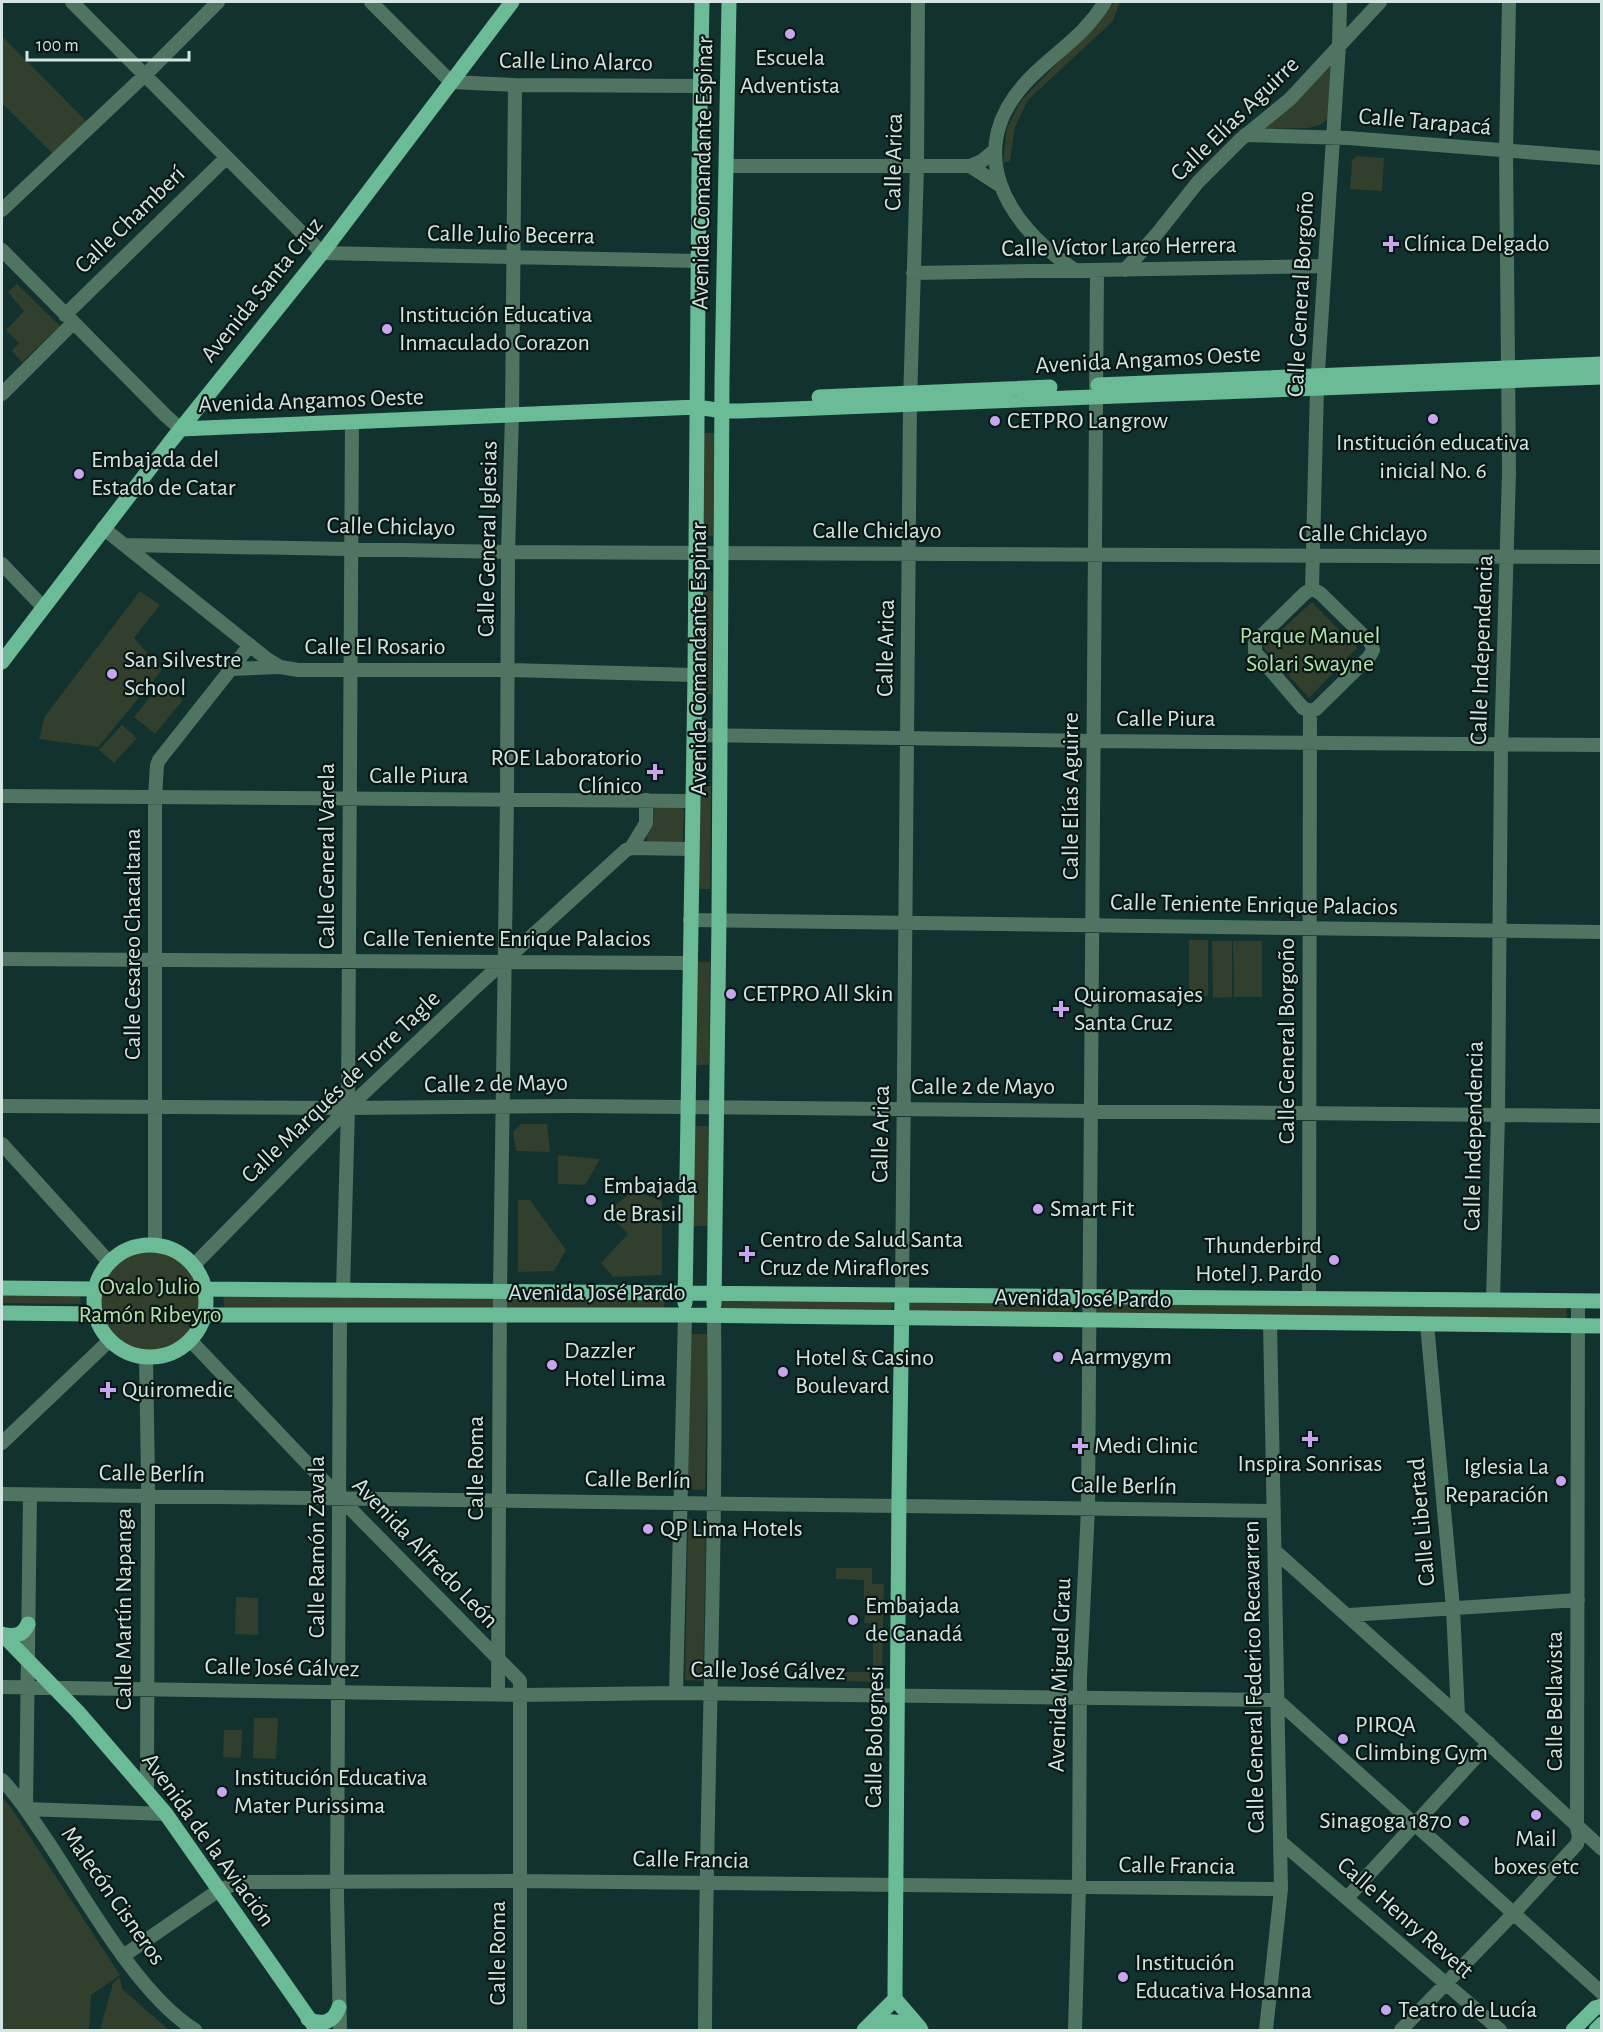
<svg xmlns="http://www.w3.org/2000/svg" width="1603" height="2032" font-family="'Alegreya Sans',sans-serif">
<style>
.green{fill:#313f2c}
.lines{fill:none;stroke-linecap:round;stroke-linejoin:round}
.minor{stroke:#4f7461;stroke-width:14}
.major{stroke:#6bbb96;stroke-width:15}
.poi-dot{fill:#c7a6ef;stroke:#0a1715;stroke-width:2}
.labels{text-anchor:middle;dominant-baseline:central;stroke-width:4.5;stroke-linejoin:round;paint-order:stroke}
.poi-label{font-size:24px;fill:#d3e5e2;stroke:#0a1715;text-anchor:start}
.street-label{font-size:24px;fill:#d3e5e2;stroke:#0a1715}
.park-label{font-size:24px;fill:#b6e0ab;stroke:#0a1715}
</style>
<rect width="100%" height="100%" fill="#11322f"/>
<!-- green -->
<path class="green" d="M1114,2H1120L1113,21L1028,100L1015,127L1010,161L1003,163L1007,128L1021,101L1112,6Z
M2,36L86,121L53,154L2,103Z
M1337,58L1335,111L1322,124L1309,128L1259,129Z
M1357,156L1384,158L1382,191L1350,189L1352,160Z
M17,284L60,326L22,362L12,351L19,343L6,330L24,311L8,292Z
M699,433H714L713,536H699Z
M140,591L160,605L134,638L162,670L98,747L39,739L45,716Z
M699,591H713L712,694H698Z
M1312,602L1357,648L1309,698L1263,647Z
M161,683L183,700L155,734L134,717Z
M122,725L137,738L114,763L99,750Z
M697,786H711L710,889H696Z
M647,804H678L684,810L683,841L680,846H647Z
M1189,940H1208V996H1189Z
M1212,941H1232V997L1213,998Z
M1233,941H1262V997H1234Z
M696,962H710L709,1065H695Z
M521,1124H547L550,1152L516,1151L513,1132Z
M694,1126H708V1226H694Z
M558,1156V1155L600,1159L585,1185L558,1184Z
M634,1190L662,1201V1275L613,1277L601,1263L628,1234L607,1212Z
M518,1200H530L566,1250L554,1271L518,1272Z
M99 1300a51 51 0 1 1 102 0a51 51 0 1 1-102 0Z
M2,1288H79L81,1304L2,1303Z
M223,1295L665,1297L664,1309L224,1307Z
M721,1299L892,1302L893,1306L889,1312L722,1308Z
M909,1300L1074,1302L1075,1307L1070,1314L912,1312L909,1309Z
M1096,1302L1566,1308L1567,1316L1564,1320L1099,1315L1095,1307Z
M690,1334H708L705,1490L686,1489Z
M688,1519H697L698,1528L706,1533L703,1681L685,1680Z
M836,1568H872V1584H884L882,1675L875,1682L843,1681L844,1672H873V1624L864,1623L865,1614H872L873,1601L864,1600V1580L836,1579Z
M236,1597L258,1598V1635L235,1634Z
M254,1718H278L276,1759L253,1758Z
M224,1730H242L241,1758L223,1757Z
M2,1797L12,1809L120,1975L91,1995L89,2030H2Z
M120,1977L122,1989L169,2030H100L113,1983Z"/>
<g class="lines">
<!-- minor -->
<path class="minor" d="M72,2L322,253L699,261
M371,2L451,82L515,85L701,86
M1245,135L1348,138L1602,158
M726,166H970L982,161L994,151
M970,166L1001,186
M2,210L145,75L218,2
M2,250L166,416L181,429
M1075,270C1005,224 960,148 1031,77C1059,49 1083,37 1105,2
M1125,270L1156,235L1198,182L1240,140L1290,99L1380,2
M913,273L1325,266
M65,315L226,158
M2,394L73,323
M103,528L267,659L280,667L298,670H509L695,675
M126,545L508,552L1602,557
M2,564L43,607
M1312,589L1317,387L1339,45L1340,2
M231,669L280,667
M1310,711L1316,709L1369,657L1373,650L1371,643L1320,593L1312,589
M1310,711L1303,708L1255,652V642L1305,593L1312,589
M694,735L1093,741L1602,745
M2,796L692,801
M631,848L691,849
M690,920L1602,932
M2,959L689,963
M2,1106L348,1108L572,1106L1602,1116
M2,1144L109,1262
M155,1245V797L157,765L159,760L250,645
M193,1266L348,1108L476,987L626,850L631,848L646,823V800
M343,1291L348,1108L352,422
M902,1296L910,403L917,165L918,2
M1309,1299L1310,711
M1493,1300L1498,1115L1501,751L1509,472L1506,151L1509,2
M340,1315L337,1896L340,2030
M1427,1324L1453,1608L1458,1715
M190,1340L340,1498L520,1681V2030
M146,1357L148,1477L147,1790
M2,1443L110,1340
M2,1494L1274,1511
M30,1495L26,1809L166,1814
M1275,1551L1458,1715L1602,1849
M1349,1615L1578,1600
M2,1687L520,1695L676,1693L1277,1700L1602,1993
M676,1693L685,1315
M498,1694L500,1292L507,799L508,552L512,415L515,85
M2,1780C19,1797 32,1819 46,1839C84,1896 138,1995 195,2030
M1280,1841L1500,2030
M1347,1898L1489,1743
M123,1956L219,1890L241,1882L520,1881L1281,1889
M705,2030C706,1793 717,1555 714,1317
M1075,2030L1079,1887L1080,1677L1088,1508L1097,270
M1266,2030L1281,1889L1270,1323
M1401,2030L1513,1914L1577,1844L1579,1837L1577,1828L1578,1301"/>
<!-- major -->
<path class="major" d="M1098,385L1602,364
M819,397L1050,387
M181,429L697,407L723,411H740L1602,377
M2,662L171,441L322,253L512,2
M94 1301a56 56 0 1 1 112 0a56 56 0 1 1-112 0Z
M2,1288L94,1289
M205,1289L1602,1301
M685,1303L695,675L699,166L702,2
M714,1305L719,920L722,381L729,2
M2,1313L95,1314
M204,1315H685L1602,1326
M2,1634L78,1712L166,1814L317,2030
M2,1634C14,1637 23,1636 28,1624
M895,1999L920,2028
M308,2019C323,2026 334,2022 339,2007
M867,2028C885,2019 904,2020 921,2030
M864,2030L895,1999V1990L899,1495L902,1296
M1573,2030L1595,2008L1602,2006
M1596,2030L1602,2024"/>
</g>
<!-- markers -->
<g class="poi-dot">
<circle cx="790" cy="34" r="6"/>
<path d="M1388 235h6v6h6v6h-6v6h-6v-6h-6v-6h6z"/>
<circle cx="387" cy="329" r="6"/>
<circle cx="1433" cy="419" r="6"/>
<circle cx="995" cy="421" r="6"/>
<circle cx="79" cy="474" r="6"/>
<circle cx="112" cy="674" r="6"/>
<path d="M652 763h6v6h6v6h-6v6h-6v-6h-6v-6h6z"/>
<circle cx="731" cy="994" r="6"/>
<path d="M1058 1000h6v6h6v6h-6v6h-6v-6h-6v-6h6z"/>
<circle cx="591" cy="1200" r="6"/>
<circle cx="1038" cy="1209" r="6"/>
<path d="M744 1245h6v6h6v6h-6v6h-6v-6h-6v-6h6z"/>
<circle cx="1334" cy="1260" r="6"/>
<circle cx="1058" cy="1357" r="6"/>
<circle cx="552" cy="1365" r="6"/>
<circle cx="783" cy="1372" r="6"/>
<path d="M105 1381h6v6h6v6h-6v6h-6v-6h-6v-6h6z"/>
<path d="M1307 1430h6v6h6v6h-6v6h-6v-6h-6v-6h6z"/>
<path d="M1077 1437h6v6h6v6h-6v6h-6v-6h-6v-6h6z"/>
<circle cx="1561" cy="1481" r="6"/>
<circle cx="648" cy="1529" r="6"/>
<circle cx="853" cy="1620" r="6"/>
<circle cx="1343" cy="1739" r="6"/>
<circle cx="222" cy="1792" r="6"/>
<circle cx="1536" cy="1815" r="6"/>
<circle cx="1464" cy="1821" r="6"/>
<circle cx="1123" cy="1977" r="6"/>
<circle cx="1386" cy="2010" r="6"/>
</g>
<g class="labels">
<!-- poi labels -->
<g class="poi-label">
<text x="790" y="58" text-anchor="middle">Escuela<tspan x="790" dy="28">Adventista</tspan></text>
<text x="1404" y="244">Clínica Delgado</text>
<text x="399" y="315">Institución Educativa<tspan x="399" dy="28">Inmaculado Corazon</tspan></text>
<text x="1007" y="421">CETPRO Langrow</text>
<text x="1433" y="443" text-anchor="middle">Institución educativa<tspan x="1433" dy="28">inicial No. 6</tspan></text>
<text x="91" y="460">Embajada del<tspan x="91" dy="28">Estado de Catar</tspan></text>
<text x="124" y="660">San Silvestre<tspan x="124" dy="28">School</tspan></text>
<text x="642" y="758" text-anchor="end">ROE Laboratorio<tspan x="642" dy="28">Clínico</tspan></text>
<text x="743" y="994">CETPRO All Skin</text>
<text x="1074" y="995">Quiromasajes<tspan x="1074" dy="28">Santa Cruz</tspan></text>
<text x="603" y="1186">Embajada<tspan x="603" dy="28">de Brasil</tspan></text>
<text x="1050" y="1209">Smart Fit</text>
<text x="760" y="1240">Centro de Salud Santa<tspan x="760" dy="28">Cruz de Miraflores</tspan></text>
<text x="1322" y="1246" text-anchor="end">Thunderbird<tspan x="1322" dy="28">Hotel J. Pardo</tspan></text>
<text x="564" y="1351">Dazzler<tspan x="564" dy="28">Hotel Lima</tspan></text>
<text x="1070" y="1357">Aarmygym</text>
<text x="795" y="1358">Hotel &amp; Casino<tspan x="795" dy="28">Boulevard</tspan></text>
<text x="122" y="1390">Quiromedic</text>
<text x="1094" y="1446">Medi Clinic</text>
<text x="1310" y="1464" text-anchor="middle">Inspira Sonrisas</text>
<text x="1549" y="1467" text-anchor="end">Iglesia La<tspan x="1549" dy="28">Reparación</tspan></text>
<text x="660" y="1529">QP Lima Hotels</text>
<text x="865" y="1606">Embajada<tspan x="865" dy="28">de Canadá</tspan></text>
<text x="1355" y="1725">PIRQA<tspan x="1355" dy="28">Climbing Gym</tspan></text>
<text x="234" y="1778">Institución Educativa<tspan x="234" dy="28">Mater Purissima</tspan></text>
<text x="1452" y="1821" text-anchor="end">Sinagoga 1870</text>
<text x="1536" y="1839" text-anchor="middle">Mail<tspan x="1536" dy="28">boxes etc</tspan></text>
<text x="1135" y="1963">Institución<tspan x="1135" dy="28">Educativa Hosanna</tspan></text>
<text x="1398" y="2010">Teatro de Lucía</text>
</g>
<!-- street labels -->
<g class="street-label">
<text transform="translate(576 62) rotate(1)">Calle Lino Alarco</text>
<text transform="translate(1235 119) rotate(-44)">Calle Elías Aguirre</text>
<text transform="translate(1425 122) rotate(5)">Calle Tarapacá</text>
<text transform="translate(894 162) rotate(-89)">Calle Arica</text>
<text transform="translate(703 173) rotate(-89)">Avenida Comandante Espinar</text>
<text transform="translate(130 220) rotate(-44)">Calle Chamberí</text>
<text transform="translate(511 235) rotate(1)">Calle Julio Becerra</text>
<text transform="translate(1119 247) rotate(-1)">Calle Víctor Larco Herrera</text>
<text transform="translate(262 290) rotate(-51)">Avenida Santa Cruz</text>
<text transform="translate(1301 294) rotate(-87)">Calle General Borgoño</text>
<text transform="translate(1148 360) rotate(-3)">Avenida Angamos Oeste</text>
<text transform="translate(311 401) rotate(-2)">Avenida Angamos Oeste</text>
<text transform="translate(391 527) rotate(1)">Calle Chiclayo</text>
<text x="877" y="531">Calle Chiclayo</text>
<text x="1363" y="534">Calle Chiclayo</text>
<text transform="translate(488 539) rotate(-89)">Calle General Iglesias</text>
<text x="375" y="647">Calle El Rosario</text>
<text transform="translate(886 648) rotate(-89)">Calle Arica</text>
<text transform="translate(1482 650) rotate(-88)">Calle Independencia</text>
<text transform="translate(699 659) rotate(-90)">Avenida Comandante Espinar</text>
<text x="1166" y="719">Calle Piura</text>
<text x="419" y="776">Calle Piura</text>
<text transform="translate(1071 796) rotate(-90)">Calle Elías Aguirre</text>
<text transform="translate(327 856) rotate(-90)">Calle General Varela</text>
<text transform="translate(1254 905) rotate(1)">Calle Teniente Enrique Palacios</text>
<text x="507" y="939">Calle Teniente Enrique Palacios</text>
<text transform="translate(133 944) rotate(-90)">Calle Cesareo Chacaltana</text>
<text transform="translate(1287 1041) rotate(-90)">Calle General Borgoño</text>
<text transform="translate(496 1084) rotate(-1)">Calle 2 de Mayo</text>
<text transform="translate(341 1087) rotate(-44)">Calle Marqués de Torre Tagle</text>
<text x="983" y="1087">Calle 2 de Mayo</text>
<text transform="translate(881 1134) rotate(-89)">Calle Arica</text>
<text transform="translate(1474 1136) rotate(-89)">Calle Independencia</text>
<text x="597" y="1293">Avenida José Pardo</text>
<text transform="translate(1083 1299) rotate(1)">Avenida José Pardo</text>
<text transform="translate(476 1468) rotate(-90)">Calle Roma</text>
<text transform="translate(152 1474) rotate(1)">Calle Berlín</text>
<text transform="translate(638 1480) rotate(1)">Calle Berlín</text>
<text transform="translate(1124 1486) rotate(1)">Calle Berlín</text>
<text transform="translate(1422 1522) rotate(-95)">Calle Libertad</text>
<text transform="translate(317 1547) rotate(-90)">Calle Ramón Zavala</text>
<text transform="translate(425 1553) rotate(46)">Avenida Alfredo León</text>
<text transform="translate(124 1609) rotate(-90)">Calle Martín Napanga</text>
<text transform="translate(282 1668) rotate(1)">Calle José Gálvez</text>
<text transform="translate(768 1671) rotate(1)">Calle José Gálvez</text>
<text transform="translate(1060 1675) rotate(-88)">Avenida Miguel Grau</text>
<text transform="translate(1254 1677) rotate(-91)">Calle General Federico Recavarren</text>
<text transform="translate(1555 1701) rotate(-90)">Calle Bellavista</text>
<text transform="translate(875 1737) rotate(-89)">Calle Bolognesi</text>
<text transform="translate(208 1840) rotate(54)">Avenida de la Aviación</text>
<text transform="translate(691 1860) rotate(1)">Calle Francia</text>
<text transform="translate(1177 1866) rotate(1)">Calle Francia</text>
<text transform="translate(113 1896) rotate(55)">Malecón Cisneros</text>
<text transform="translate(1405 1918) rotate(41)">Calle Henry Revett</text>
<text transform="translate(498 1953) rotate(-90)">Calle Roma</text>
</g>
<!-- park labels -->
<g class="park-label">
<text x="1310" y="636">Parque Manuel<tspan x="1310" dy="28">Solari Swayne</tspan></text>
<text x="150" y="1287">Ovalo Julio<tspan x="150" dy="28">Ramón Ribeyro</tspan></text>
</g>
</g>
<!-- border -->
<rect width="1603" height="2032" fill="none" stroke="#d3e5e2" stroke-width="6"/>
<!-- scale -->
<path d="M27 51v9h162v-9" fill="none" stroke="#d3e5e2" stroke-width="3"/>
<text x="36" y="51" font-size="18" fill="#d3e5e2" stroke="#0a1715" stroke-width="4.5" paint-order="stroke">100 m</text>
</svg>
